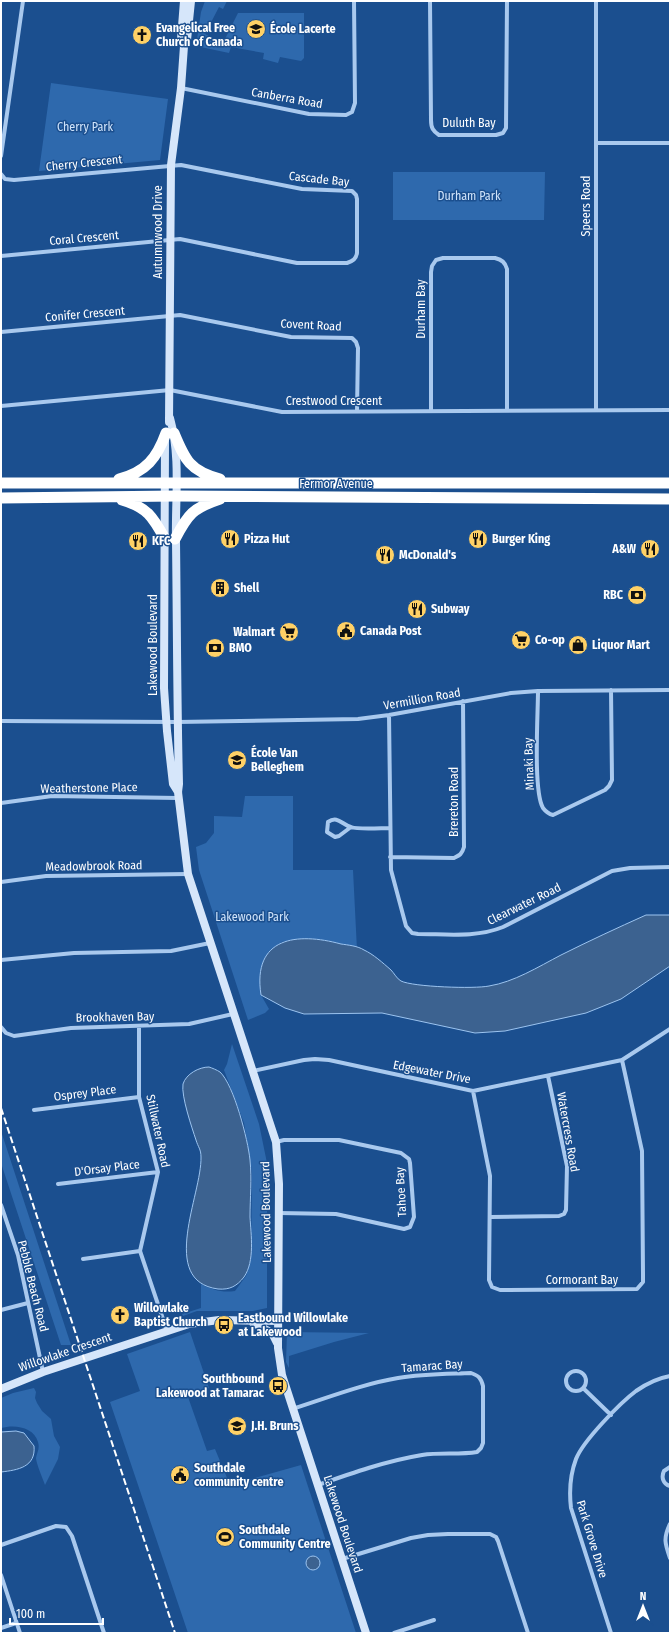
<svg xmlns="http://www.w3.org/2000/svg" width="671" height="1634" font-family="'Fira Sans Condensed',sans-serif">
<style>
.green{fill:#2e69ad}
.water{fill:#3c6290;stroke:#9cc4f0}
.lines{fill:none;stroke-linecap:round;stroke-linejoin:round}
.street{stroke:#a9c9ee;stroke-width:4}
.secondary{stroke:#d6e6fa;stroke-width:8}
.highway{stroke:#fff;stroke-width:11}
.rail{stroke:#fff;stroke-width:2;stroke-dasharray:7 3;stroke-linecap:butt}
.labels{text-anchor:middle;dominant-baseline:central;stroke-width:3;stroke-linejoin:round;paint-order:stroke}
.poi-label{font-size:12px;font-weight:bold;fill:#fff;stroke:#1b4f8f;text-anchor:start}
.street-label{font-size:12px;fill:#fff;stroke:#1b4f8f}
.park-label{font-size:12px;fill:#cfe3fa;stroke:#1b4f8f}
</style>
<rect width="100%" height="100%" fill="#1b4f8f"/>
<!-- green -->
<path class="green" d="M205,1H227L223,9L219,7L205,34L223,43L238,13H304V58L301,61L280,57L278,63L263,59L264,53L231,47L229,53L196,46L201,12Z
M51,83L168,99L160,160L39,171Z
M393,172H545L544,220H393Z
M245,796H293V870H353L357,950C332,939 308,936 281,942L261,995L269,1009L265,1013L248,1020L199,870L196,847L206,843L214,833V816L242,817Z
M232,1044L259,1124L267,1163V1308L253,1311H197L183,1316L182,1314L201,1308V1284C213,1290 222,1293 235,1291L246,1276L251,1259L252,1172L244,1123L224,1070L227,1064Z
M1,1131L71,1345H61L1,1163Z
M190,1332L209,1388L188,1397L207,1451L215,1449L230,1485L301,1465L356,1633H188L110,1402L140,1391L127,1354Z
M287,1332L369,1333L334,1342L289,1356V1368L286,1362Z
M34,1388L36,1392L35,1398L37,1403L42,1411L51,1419L54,1436L60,1447L58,1459L45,1485C43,1479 36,1463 36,1458C37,1452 40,1449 38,1442C34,1427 15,1424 1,1428V1398L13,1393Z"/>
<!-- water -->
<path class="water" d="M646,915H670V966L621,999L586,1013L505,1031L475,1033L382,1013L304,1014L285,1008L261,995C252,937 297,932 341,944C348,945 358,946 364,950C373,954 383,963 391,970C394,973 397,979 401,981C413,987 475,989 489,986C514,982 538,967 561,955C589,941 617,928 646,915Z
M209,1067C212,1068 217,1070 220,1072C234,1085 248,1140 250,1160C252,1179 250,1198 250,1217C251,1235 255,1261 244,1277C237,1286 230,1290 218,1289C158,1281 202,1194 201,1157C201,1149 198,1147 196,1140C192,1128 181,1096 183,1084C186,1074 199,1067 209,1067Z
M16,1431L24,1433L34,1446C36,1467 18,1470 1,1472V1432Z
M306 1563a7 7 0 1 1 14 0a7 7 0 1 1-14 0Z"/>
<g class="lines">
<!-- street -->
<path class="street" d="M430,1L431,120C431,128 433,131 439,135H496L503,133L506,128L507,1
M596,1V410
M181,88L309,114L346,115L352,112L355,103L354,1
M596,143H670
M1,156L23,1
M1,174L5,179L14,180L181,165L302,189L352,191L356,195L357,199V253C356,259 353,261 347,263H297L180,239L1,256
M1,332L180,315L291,337L352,338L356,342L358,348L357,411
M1,406L170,390L282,412L670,410
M431,411V272L432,266L436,260L443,258H495C502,260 505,262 507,269V411
M538,691C538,714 533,791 543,808C546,812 549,814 553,815L605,790L609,786L612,780L611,690
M389,715L391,870L406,926L412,933L418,934C446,934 476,938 503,927L612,871L630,868L670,867
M1,721L177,722L358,719L389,715L511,693L538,691L670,690
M1,803L52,796L178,798
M351,827L339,836L335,837L327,832L328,822C338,815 342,825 351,827C359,830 381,828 390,828
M390,857L454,858C460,855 462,854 464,847L463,701
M1,882L46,876L188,874
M1,960L74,953L171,951L210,943
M139,1026V1097L158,1172L140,1251L167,1331
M1,1027L6,1033L14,1036L71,1028L189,1024L233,1014
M253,1071L304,1060L315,1059L329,1060L473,1091L622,1060L670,1029
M473,1091L490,1176L489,1280L492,1287L500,1290L637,1289L643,1282V1274L642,1151L622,1060
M34,1110L139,1097
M276,1142L284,1140H339L401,1153L409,1159L410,1163L414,1217L410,1227L404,1229L336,1214L279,1213
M58,1184L158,1172
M1,1205L18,1255L43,1372
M491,1217L559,1216L564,1214L566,1210L567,1166L548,1076
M83,1259L140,1251
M1,1310L28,1303
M566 1381a10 10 0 1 1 20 0a10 10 0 1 1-20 0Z
M583,1388L611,1415
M292,1409C327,1398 362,1384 398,1378C422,1374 447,1374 471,1373C479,1376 481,1378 483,1386V1443L481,1448L477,1452C459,1455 440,1452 422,1455C386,1461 352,1473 318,1485
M670,1467L664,1471C661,1477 663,1484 670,1486
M670,1524C663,1538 665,1544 670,1558
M1,1545L56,1526L66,1527L72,1536L104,1633
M342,1559L411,1538L428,1535L448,1534H490L496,1537L498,1541L528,1633
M1,1575L20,1633
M1,1628L16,1623
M394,1633L434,1620
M611,1633L571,1508C569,1491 570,1475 576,1459C583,1441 620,1403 636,1391C646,1384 659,1378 670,1376"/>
<!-- secondary -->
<path class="secondary" d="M184,46L181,39L184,1
M170,418C181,458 175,500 176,541C177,622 177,703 179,784L178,792L188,874L276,1142L279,1184L278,1348L282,1375L366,1633
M169,422L171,165L181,88L184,46L187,40L191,1
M165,441L164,688L167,731L173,784L178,792
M252,1322L272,1333L277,1343
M1,1389L43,1372L189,1324L219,1320L278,1321"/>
<!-- highway -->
<path class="highway" d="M174,433C185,460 190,471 220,479
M119,479C146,472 157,458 166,433
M1,483H670
M1,498L176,496L670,499
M122,500C147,507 153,517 165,539
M175,539C188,514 193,508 220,499"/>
<!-- rail -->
<path class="rail" d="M1,1108L175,1633"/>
</g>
<!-- icons -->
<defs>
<symbol id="school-disc" viewBox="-11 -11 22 22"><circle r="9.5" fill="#ffd166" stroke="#1b4f8f"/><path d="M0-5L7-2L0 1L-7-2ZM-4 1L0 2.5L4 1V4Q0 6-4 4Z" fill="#111"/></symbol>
<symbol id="church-disc" viewBox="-11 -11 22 22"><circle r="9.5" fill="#ffd166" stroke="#1b4f8f"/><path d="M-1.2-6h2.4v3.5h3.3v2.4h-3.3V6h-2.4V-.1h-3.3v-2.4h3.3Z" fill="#111"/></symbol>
<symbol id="restaurant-disc" viewBox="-11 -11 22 22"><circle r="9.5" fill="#ffd166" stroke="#1b4f8f"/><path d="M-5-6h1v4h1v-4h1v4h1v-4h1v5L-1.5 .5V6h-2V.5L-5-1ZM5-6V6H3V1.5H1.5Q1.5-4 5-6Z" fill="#111"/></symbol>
<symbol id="building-disc" viewBox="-11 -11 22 22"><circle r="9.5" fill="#ffd166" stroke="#1b4f8f"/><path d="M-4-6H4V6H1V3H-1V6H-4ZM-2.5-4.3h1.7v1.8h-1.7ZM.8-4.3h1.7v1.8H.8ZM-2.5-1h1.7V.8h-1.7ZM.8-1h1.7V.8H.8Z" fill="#111"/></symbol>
<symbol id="bank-disc" viewBox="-11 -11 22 22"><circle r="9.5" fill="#ffd166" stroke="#1b4f8f"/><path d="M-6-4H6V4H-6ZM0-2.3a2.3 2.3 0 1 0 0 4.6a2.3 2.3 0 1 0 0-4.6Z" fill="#111"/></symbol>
<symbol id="civic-disc" viewBox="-11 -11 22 22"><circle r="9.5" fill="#ffd166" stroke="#1b4f8f"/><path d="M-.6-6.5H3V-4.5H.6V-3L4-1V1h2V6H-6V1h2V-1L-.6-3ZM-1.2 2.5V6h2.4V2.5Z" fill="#111"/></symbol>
<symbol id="supermarket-disc" viewBox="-11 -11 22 22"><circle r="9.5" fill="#ffd166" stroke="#1b4f8f"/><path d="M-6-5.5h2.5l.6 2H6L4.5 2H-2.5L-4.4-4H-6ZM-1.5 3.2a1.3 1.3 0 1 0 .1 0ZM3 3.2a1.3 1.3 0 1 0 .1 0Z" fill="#111"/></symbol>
<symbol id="shop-disc" viewBox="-11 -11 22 22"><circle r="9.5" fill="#ffd166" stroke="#1b4f8f"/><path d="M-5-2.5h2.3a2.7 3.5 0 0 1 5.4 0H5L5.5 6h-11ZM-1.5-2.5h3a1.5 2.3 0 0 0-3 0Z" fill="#111"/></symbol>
<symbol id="bus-disc" viewBox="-11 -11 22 22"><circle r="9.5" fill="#ffd166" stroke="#1b4f8f"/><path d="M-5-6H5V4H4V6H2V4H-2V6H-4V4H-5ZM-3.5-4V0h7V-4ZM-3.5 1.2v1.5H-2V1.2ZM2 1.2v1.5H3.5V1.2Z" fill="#111"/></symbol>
<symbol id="stadium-disc" viewBox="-11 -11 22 22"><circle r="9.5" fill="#ffd166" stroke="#1b4f8f"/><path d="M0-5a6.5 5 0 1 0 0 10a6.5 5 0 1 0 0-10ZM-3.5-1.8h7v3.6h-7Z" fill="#111"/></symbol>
</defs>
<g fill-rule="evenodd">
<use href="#school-disc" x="245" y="18" width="22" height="22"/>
<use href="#church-disc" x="131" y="24" width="22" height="22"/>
<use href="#restaurant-disc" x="219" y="528" width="22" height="22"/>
<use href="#restaurant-disc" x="467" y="528" width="22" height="22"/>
<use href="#restaurant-disc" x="127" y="530" width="22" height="22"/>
<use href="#restaurant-disc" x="639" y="538" width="22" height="22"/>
<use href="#restaurant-disc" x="374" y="544" width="22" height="22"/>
<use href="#building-disc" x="209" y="577" width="22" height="22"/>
<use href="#bank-disc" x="626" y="584" width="22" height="22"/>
<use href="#restaurant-disc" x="406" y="598" width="22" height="22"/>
<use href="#civic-disc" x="335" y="620" width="22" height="22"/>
<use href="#supermarket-disc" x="278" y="621" width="22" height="22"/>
<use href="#supermarket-disc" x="510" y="629" width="22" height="22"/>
<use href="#shop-disc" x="567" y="634" width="22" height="22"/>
<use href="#bank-disc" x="204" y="637" width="22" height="22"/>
<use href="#school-disc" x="226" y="749" width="22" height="22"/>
<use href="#church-disc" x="109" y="1304" width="22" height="22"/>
<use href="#bus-disc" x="213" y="1314" width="22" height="22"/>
<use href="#bus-disc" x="267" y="1375" width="22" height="22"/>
<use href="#school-disc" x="226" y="1415" width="22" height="22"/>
<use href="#civic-disc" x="169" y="1464" width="22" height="22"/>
<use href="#stadium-disc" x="214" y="1526" width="22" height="22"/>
</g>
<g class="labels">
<!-- poi labels -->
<g class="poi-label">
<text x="156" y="28">Evangelical Free<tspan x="156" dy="14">Church of Canada</tspan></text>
<text x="270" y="29">École Lacerte</text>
<text x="244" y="539">Pizza Hut</text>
<text x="492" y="539">Burger King</text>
<text x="152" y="541">KFC</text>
<text x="636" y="549" text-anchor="end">A&amp;W</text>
<text x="399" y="555">McDonald's</text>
<text x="234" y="588">Shell</text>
<text x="623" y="595" text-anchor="end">RBC</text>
<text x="431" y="609">Subway</text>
<text x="360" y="631">Canada Post</text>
<text x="275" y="632" text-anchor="end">Walmart</text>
<text x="535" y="640">Co-op</text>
<text x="592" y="645">Liquor Mart</text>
<text x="229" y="648">BMO</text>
<text x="251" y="753">École Van<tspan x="251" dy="14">Belleghem</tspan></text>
<text x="134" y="1308">Willowlake<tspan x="134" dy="14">Baptist Church</tspan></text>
<text x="238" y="1318">Eastbound Willowlake<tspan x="238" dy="14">at Lakewood</tspan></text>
<text x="264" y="1379" text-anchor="end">Southbound<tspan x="264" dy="14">Lakewood at Tamarac</tspan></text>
<text x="251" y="1426">J.H. Bruns</text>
<text x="194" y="1468">Southdale<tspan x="194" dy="14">community centre</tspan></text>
<text x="239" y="1530">Southdale<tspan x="239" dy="14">Community Centre</tspan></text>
</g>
<!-- street labels -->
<g class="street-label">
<text transform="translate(287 98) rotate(10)">Canberra Road</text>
<text x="469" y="123">Duluth Bay</text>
<text transform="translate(84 163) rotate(-6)">Cherry Crescent</text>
<text transform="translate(319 179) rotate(6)">Cascade Bay</text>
<text transform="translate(586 206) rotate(-90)">Speers Road</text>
<text transform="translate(158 232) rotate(-90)">Autumnwood Drive</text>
<text transform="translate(84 238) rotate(-5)">Coral Crescent</text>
<text transform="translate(421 309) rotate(-90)">Durham Bay</text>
<text transform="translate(85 314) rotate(-5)">Conifer Crescent</text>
<text transform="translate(311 325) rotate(3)">Covent Road</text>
<text x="334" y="401">Crestwood Crescent</text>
<text x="336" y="484">Fermor Avenue</text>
<text transform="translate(153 645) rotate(-90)">Lakewood Boulevard</text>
<text transform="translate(422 699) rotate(-10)">Vermillion Road</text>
<text transform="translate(529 764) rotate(-92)">Minaki Bay</text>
<text transform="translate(89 788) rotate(-1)">Weatherstone Place</text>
<text transform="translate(454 802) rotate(-90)">Brereton Road</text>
<text transform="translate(94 866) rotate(-1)">Meadowbrook Road</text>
<text transform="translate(524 904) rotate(-26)">Clearwater Road</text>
<text transform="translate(115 1017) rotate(-1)">Brookhaven Bay</text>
<text transform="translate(432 1072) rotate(11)">Edgewater Drive</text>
<text transform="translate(85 1093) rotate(-7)">Osprey Place</text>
<text transform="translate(158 1131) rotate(78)">Stillwater Road</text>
<text transform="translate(568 1132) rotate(80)">Watercress Road</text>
<text transform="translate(107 1168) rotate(-7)">D'Orsay Place</text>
<text transform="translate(401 1192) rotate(-93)">Tahoe Bay</text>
<text transform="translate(266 1212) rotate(-91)">Lakewood Boulevard</text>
<text x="582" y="1280">Cormorant Bay</text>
<text transform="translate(33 1286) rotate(76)">Pebble Beach Road</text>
<text transform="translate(65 1352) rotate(-19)">Willowlake Crescent</text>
<text transform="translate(432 1366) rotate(-4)">Tamarac Bay</text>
<text transform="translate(343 1524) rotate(72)">Lakewood Boulevard</text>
<text transform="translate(592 1539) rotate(73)">Park Grove Drive</text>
</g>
<!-- park labels -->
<g class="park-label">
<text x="85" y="127">Cherry Park</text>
<text x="469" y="196">Durham Park</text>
<text x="252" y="917">Lakewood Park</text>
</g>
</g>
<!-- border -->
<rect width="671" height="1634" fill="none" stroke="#ffffff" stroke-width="4"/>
<!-- north arrow -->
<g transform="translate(643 1606)" stroke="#1b4f8f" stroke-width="3" paint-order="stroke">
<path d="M0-3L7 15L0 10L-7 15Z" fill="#ffffff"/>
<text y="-6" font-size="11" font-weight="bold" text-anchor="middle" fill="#ffffff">N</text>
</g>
<!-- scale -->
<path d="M10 1618v6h93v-6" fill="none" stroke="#ffffff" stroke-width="2"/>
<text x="16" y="1618" font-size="12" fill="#ffffff" stroke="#1b4f8f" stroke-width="3" paint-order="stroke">100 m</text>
</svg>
